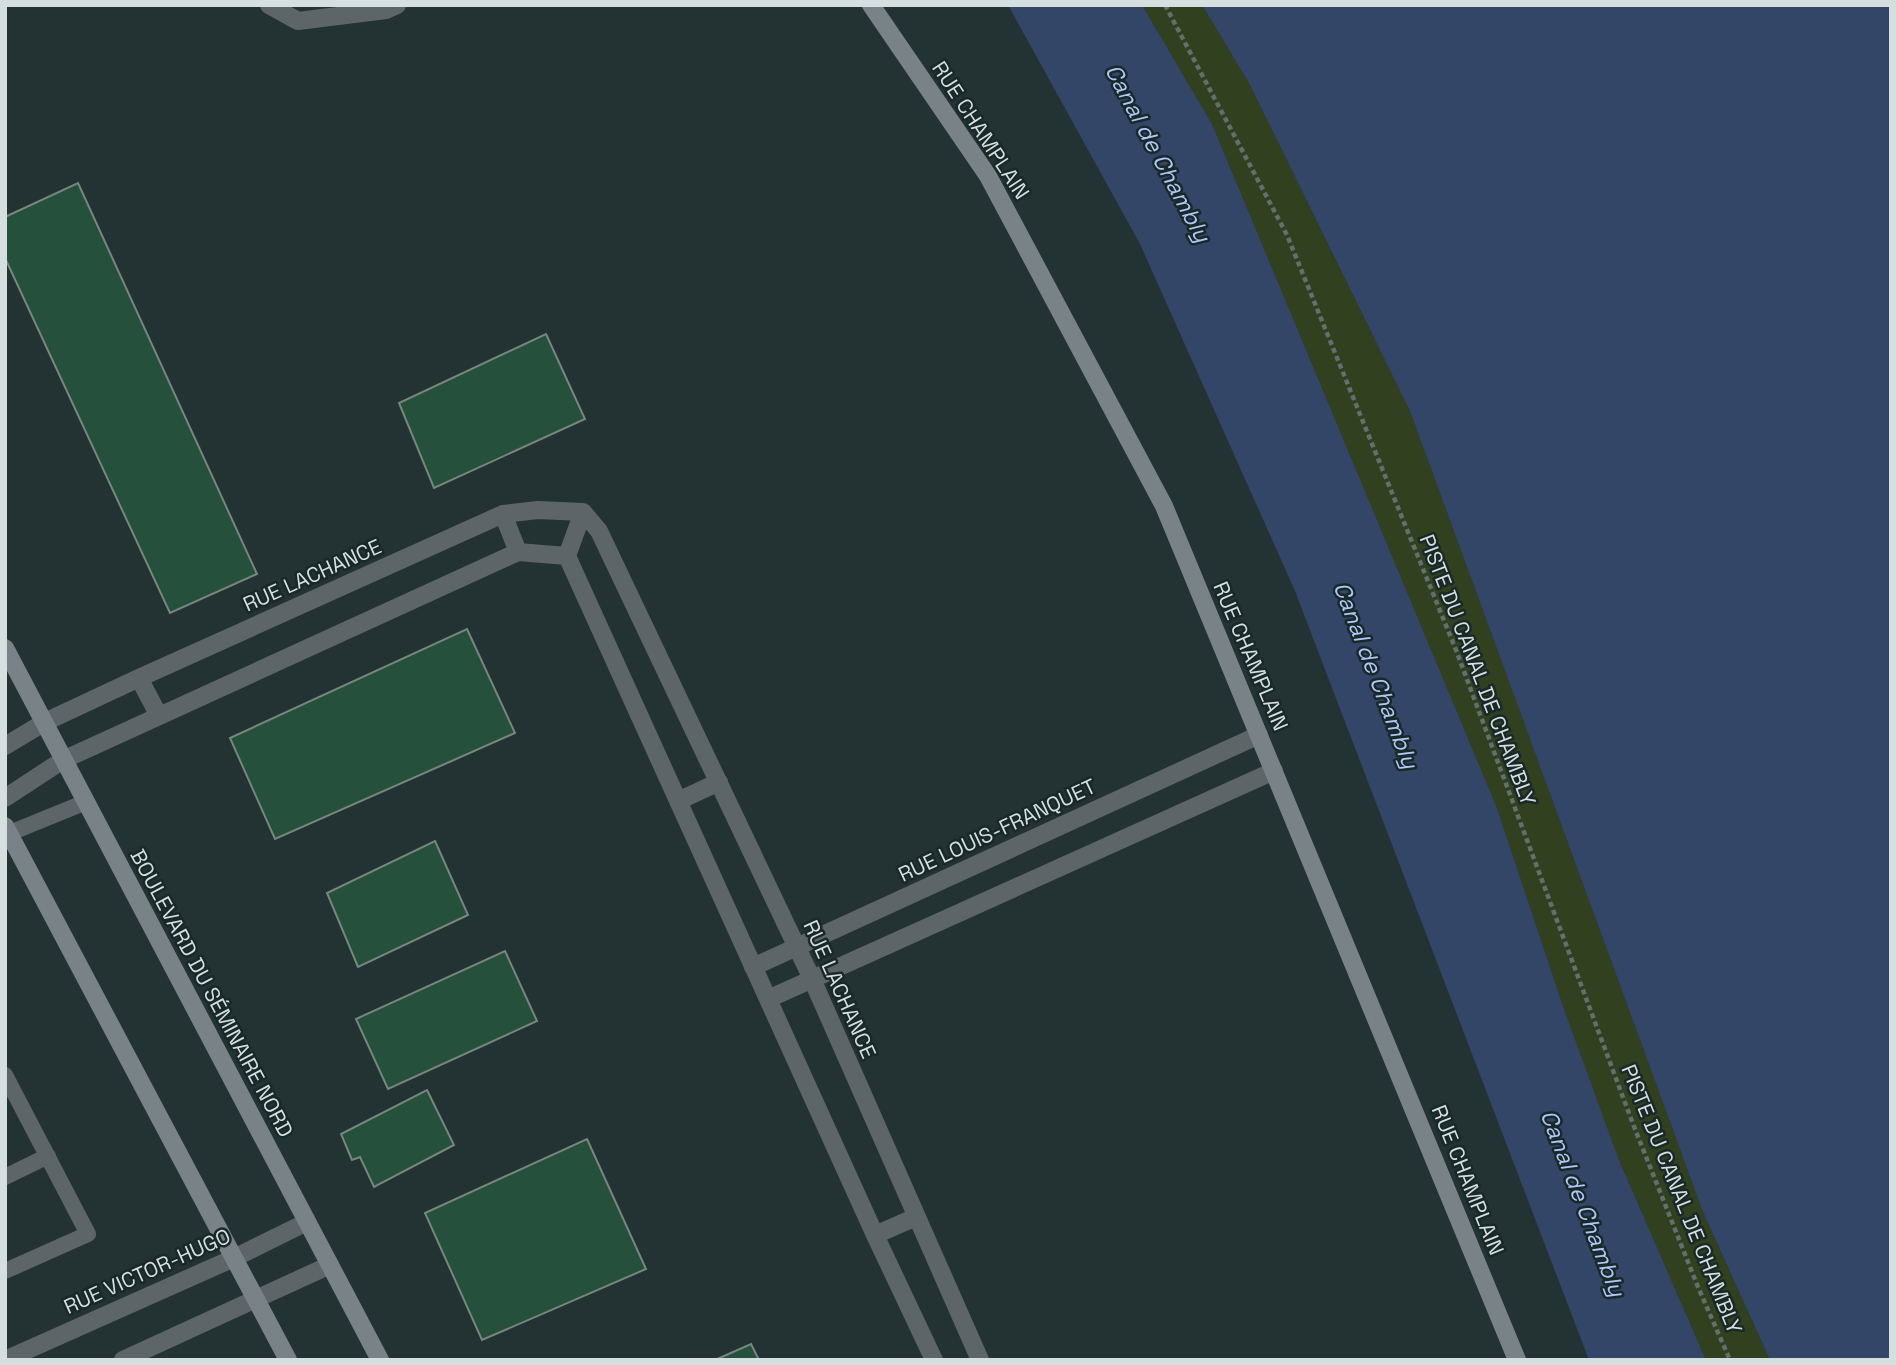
<svg xmlns="http://www.w3.org/2000/svg" width="1896" height="1365" font-family="'Space Grotesk',sans-serif">
<style>
.green{fill:#31411f}
.water{fill:#344667}
.building{fill:#24503c;stroke:#78867e;stroke-width:2}
.lines{fill:none;stroke-linecap:round;stroke-linejoin:round}
.path{stroke:#626f6f;stroke-width:4.5;stroke-dasharray:5 3.5;stroke-linecap:butt}
.lane{stroke:#5e6568;stroke-width:16}
.street{stroke:#5e6568;stroke-width:18}
.secondary{stroke:#788287;stroke-width:18}
.labels{text-anchor:middle;dominant-baseline:central;stroke-width:5;stroke-linejoin:round;paint-order:stroke}
.street-label{font-size:21px;fill:#d6dfdf;stroke:#192828}
.water-label{font-size:23px;font-style:italic;fill:#adc8f7;stroke:#192828}
</style>
<rect width="100%" height="100%" fill="#233232"/>
<!-- green -->
<path class="green" d="M1142,5H1202L1249,83L1410,411L1703,1212L1770,1360H1706L1619,1160L1564,1009L1497,808L1212,124Z"/>
<!-- water -->
<path class="water" d="M1008,5H1142L1212,124L1497,808L1564,1009L1619,1160L1706,1360H1589L1295,591L1140,244Z
M1202,5H1891V1360H1770L1703,1212L1410,411L1249,83Z"/>
<!-- building -->
<path class="building" d="M78,183L257,574L170,613L5,258V217Z
M546,334L585,419L434,488L399,403Z
M467,629L515,733L275,839L230,738Z
M435,841L468,915L358,967L327,893Z
M505,951L537,1021L388,1089L356,1019Z
M427,1090L454,1145L374,1187L360,1157L352,1160L341,1134Z
M587,1139L646,1269L482,1340L425,1213Z
M751,1344L759,1360H715Z"/>
<g class="lines">
<!-- path -->
<path class="path" d="M1165,5L1287,235L1456,650L1633,1124L1698,1287L1730,1360"/>
<!-- lane -->
<path class="lane" d="M5,835L86,802
M5,1075L88,1234L5,1271
M5,1177L48,1156"/>
<!-- street -->
<path class="street" d="M269,5L298,21L386,10L397,5
M583,512L567,556L875,1235L934,1360
M503,514L518,552
M139,678L159,716
M5,746L45,722L139,678L503,514L538,510L583,512L599,531L812,979L980,1360
M5,798L63,760L518,552L567,556
M678,801L719,782
M753,967L1259,735
M768,999L1274,771
M875,1235L916,1217
M5,1360L234,1258L307,1222
M123,1360L330,1265"/>
<!-- secondary -->
<path class="secondary" d="M871,5L988,176L1164,506L1517,1360
M5,648L380,1360
M5,826L288,1360"/>
</g>
<g class="labels">
<!-- street labels -->
<g class="street-label">
<text transform="translate(981 130) rotate(57)">RUE CHAMPLAIN</text>
<text transform="translate(312 575) rotate(-24)">RUE LACHANCE</text>
<text transform="translate(1251 656) rotate(67)">RUE CHAMPLAIN</text>
<text transform="translate(1478 670) rotate(69)">PISTE DU CANAL DE CHAMBLY</text>
<text transform="translate(997 830) rotate(-25)">RUE LOUIS-FRANQUET</text>
<text transform="translate(840 989) rotate(66)">RUE LACHANCE</text>
<text transform="translate(212 993) rotate(62)">BOULEVARD DU SÉMINAIRE NORD</text>
<text transform="translate(1468 1180) rotate(68)">RUE CHAMPLAIN</text>
<text transform="translate(1682 1199) rotate(68)">PISTE DU CANAL DE CHAMBLY</text>
<text transform="translate(147 1271) rotate(-24)">RUE VICTOR-HUGO</text>
</g>
<!-- water labels -->
<g class="water-label">
<text transform="translate(1158 153) rotate(62)">Canal de Chambly</text>
<text transform="translate(1376 675) rotate(69)">Canal de Chambly</text>
<text transform="translate(1583 1203) rotate(69)">Canal de Chambly</text>
</g>
</g>
<!-- border -->
<rect width="1896" height="1365" fill="none" stroke="#d6dfdf" stroke-width="14"/>
</svg>
